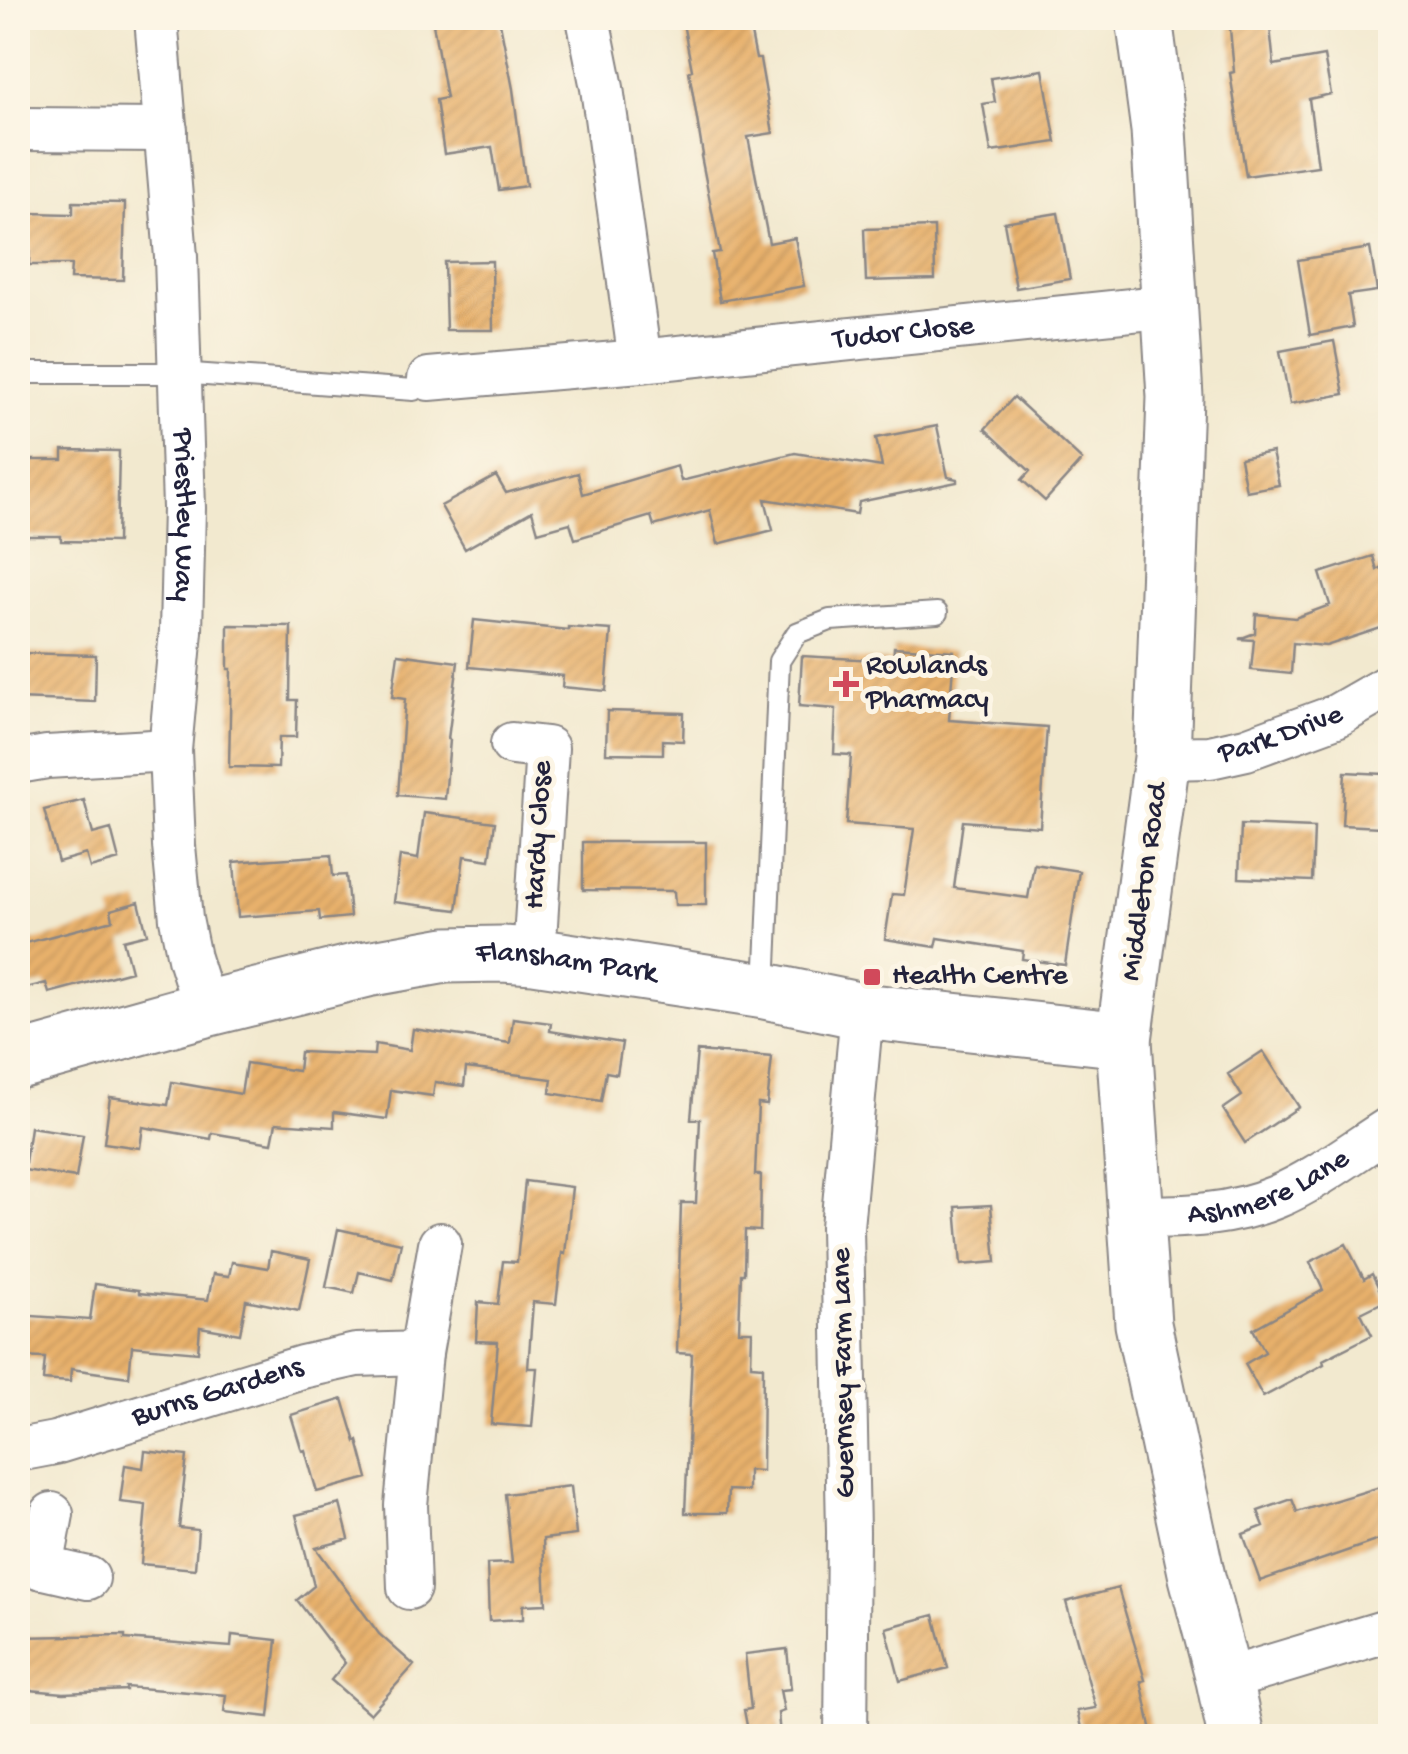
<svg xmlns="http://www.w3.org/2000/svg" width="1408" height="1754" font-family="'Gochi Hand',sans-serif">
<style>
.building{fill:url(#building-hatch)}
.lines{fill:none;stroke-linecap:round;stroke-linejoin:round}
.lane-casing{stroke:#8a8685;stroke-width:24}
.street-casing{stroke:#8a8685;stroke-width:46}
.secondary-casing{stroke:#8a8685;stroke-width:59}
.lane{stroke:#fff;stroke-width:20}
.street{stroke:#fff;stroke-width:42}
.secondary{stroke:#fff;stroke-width:55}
.poi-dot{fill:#d1495b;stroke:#fcf5e5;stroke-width:4}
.labels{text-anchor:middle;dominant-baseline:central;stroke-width:10;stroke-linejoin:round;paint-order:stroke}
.street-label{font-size:30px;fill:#22223b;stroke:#fcf5e5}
.poi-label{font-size:30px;fill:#22223b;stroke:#fcf5e5;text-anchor:start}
</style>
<defs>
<pattern id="building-hatch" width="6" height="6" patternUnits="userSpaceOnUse" patternTransform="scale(2.5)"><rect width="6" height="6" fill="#e8b16c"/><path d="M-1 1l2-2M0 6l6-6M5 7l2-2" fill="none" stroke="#c7985e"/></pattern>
</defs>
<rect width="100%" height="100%" fill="#fcf5e5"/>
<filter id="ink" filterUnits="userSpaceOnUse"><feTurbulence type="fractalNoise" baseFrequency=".01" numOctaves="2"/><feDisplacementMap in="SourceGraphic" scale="20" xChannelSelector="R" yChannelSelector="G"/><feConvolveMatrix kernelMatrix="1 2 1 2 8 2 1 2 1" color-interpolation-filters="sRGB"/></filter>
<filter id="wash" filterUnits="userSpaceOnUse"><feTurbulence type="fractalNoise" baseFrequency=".0048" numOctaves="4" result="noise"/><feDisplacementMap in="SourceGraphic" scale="40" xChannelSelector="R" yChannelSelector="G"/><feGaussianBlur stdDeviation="2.25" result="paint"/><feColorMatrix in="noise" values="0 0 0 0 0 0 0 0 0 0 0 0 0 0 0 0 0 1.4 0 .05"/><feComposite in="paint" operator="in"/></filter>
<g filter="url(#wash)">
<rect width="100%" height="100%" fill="#f2e9cf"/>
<g id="blocks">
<!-- building -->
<path class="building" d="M432,18H499L513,89L526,186L499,190L492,147L444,154L436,100L446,98Z
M682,18H748L756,59H760L773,133L748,137L769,243L795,238L804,286L720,301L712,253L720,252L701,156L703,155L689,71L692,70Z
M1229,18H1269L1274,65L1324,56L1331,94L1309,99L1318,166L1246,176L1230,73L1234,72Z
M1043,70L1056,142L991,152L983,104L995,102L991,78Z
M73,202L125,203L123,280L70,279L71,265H29L30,213L73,214Z
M1058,213L1070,279L1016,288L1004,222Z
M934,227L935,279L866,281L864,229Z
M1370,248L1377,291L1348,295L1353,327L1310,335L1298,260Z
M492,261L493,330H446L444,262Z
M1334,341L1344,394L1290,404L1280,351Z
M1014,397L1082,460L1045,501L1022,480L1030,471L985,429Z
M937,426L948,477L957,479V482L859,502L857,514L765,499L773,530L718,544L710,510L654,526L651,516L575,539L570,523L538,532L532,511L465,549L441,506L496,476L506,493L578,473L583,494L677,466L681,481L795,453L882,467L876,438Z
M63,450L119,451L117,542L61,541V536H22L23,460H63Z
M1272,452L1279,485L1246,491L1240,458Z
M1373,556L1377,570L1390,561V625L1326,646L1293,643L1291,674L1251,670L1254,640L1239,639L1255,633L1256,614L1295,618L1330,605L1320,573Z
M474,620L568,630V627L611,630L606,691L562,687L563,676L469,667Z
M228,625L291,626L290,700H297L296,737H279L278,768L229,767L231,669H228Z
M894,647L954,651L949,720L1047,727L1040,827L963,821L954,888L1028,898L1034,864L1079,871L1065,965L1022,959L1023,951L938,938L936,947L885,939L892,894L904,895L914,829L846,824L851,755L834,754L836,709L799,706L802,656L893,661Z
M18,653L96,655L95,702L18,699Z
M398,654L458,662L448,739L450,740L445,799L398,795L405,699L392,697Z
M607,711L684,713L683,741L663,740V754L606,753Z
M1345,772L1384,774L1380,827L1342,825Z
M84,800L93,834L111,829L119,860L90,868L86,854L58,862L44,810Z
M424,813L495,822L490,860L464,856L457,910L394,902L400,856L418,859Z
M1241,825L1314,828L1312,881L1239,878Z
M583,842H706V905H675L674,891L583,890Z
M331,855L333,876L346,875L350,917L320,920L319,911L238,917L234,862Z
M139,902L147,934L123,940L131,971L49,993L46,983L18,990V945L113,920L111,910Z
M513,1018L551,1023L550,1031L622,1043L617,1074L606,1072L601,1101L550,1093L552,1079L466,1068L464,1086L435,1082L433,1096L391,1090L387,1119L334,1112V1127L276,1123L272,1143L212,1133L211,1139L143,1127L140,1148L104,1143L110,1097L168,1105L172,1082L241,1094L246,1063L298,1071L300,1052L374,1055L375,1044L410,1050L413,1029L510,1043Z
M697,1051L772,1057L767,1105L758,1104L755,1175H761L760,1231L745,1230L744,1274H741L739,1331H752L751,1365L763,1366L762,1471L748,1470V1491L728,1490L727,1513H685L692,1354L677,1353L681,1203H696L700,1119H691Z
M1263,1051L1299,1107L1245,1143L1223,1109L1242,1096L1228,1074Z
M30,1127L83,1135L76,1178L24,1170Z
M525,1181L572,1187L565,1254L562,1253L556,1304L533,1302L528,1368H537L532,1427L491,1424L498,1342L476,1341L478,1302L498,1304L503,1261L517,1262Z
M991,1205L996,1262L961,1265L956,1207Z
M338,1229L401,1243L393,1280L359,1272L354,1293L326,1287Z
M1346,1244L1364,1279L1372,1274L1385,1301L1361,1313L1372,1335L1323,1360L1324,1364L1263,1397L1245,1364L1265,1352L1253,1329L1323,1290L1310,1262Z
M271,1251L310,1259L299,1311L246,1300L240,1334L200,1327L198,1352L132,1346L129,1377L71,1369L70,1382L43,1380L45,1358L18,1357V1315L90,1320L95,1284L139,1290V1293L208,1300L213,1274L229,1276L232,1262L268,1268Z
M343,1399L356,1442L358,1441L368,1478L317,1492L305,1450L302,1451L291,1415Z
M145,1451L187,1456L179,1528L198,1530L195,1569L141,1564L146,1505L120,1502L125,1465L143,1468Z
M1390,1484V1536L1260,1581L1243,1534L1264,1526L1258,1511L1292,1499L1297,1512Z
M571,1486L576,1535L543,1539L546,1604L523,1605V1619L489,1621L487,1564L512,1563L505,1494Z
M340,1504L349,1539L316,1548L379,1634L414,1665L370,1714L331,1680L345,1663L297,1600L314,1586L296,1515Z
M1118,1588L1145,1680L1141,1681L1152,1731L1126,1736H1083L1077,1711L1096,1708L1066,1602Z
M934,1615L948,1668L900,1681L886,1628Z
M125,1635V1639L231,1647L232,1635L277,1640L269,1717L224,1712L226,1695L126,1687V1690L64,1693L18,1689V1637Z
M787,1649L791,1689L780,1690L784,1711L778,1713L780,1736H749L744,1710L751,1709L745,1654Z"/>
</g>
</g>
<g filter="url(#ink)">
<use href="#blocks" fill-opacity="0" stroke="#8a8685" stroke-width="2.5"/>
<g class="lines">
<defs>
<path id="lane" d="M18,373H179L414,390
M765,989L779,661L797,633L830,620L937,613"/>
<g id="street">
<path id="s1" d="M156,18L176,257L184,508L181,631L170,750L174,846L181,919L189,958L205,1009"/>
<path id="s2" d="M588,18L602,88L640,361L1170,306"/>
<path d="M18,129L166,130"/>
<path d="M429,379L640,361"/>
<path d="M512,744L547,748L534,956"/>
<path id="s3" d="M1162,758L1210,757L1246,749L1336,716L1390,685"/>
<path d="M18,762L47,757L170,750"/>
<path id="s4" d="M1136,1217C1183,1217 1231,1216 1276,1197C1313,1182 1355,1150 1390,1128"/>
<path id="s5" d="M18,1450L55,1443L302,1367L356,1355L421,1353"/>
<path d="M18,1562L88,1578"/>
<path d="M42,1568L52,1514"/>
<path d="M409,1588L406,1505L421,1353L440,1244"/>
<path d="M1224,1680L1390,1630"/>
<path d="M846,1736L848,1532L842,1227L862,1011"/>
</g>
<g id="secondary">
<path d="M1144,18L1159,130L1175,397L1162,758L1124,1040L1143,1324L1197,1577L1224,1680L1236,1736"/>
<path id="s6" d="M18,1061L205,1009L367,969L446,955L502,954L534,956L765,991L862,1011L1124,1040"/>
</g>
</defs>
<!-- lane casing -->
<use href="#lane" class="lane-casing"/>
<!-- street casing -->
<use href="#street" class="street-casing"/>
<!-- secondary casing -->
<use href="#secondary" class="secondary-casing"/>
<!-- lane -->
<use href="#lane" class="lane"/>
<!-- street -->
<use href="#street" class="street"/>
<!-- secondary -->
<use href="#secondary" class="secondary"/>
</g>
</g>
<!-- markers -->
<g class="poi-dot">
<path d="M841 669h10v10h10v10h-10v10h-10v-10h-10v-10h10z"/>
<rect x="862" y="967" width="20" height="20" rx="5"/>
</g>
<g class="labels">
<!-- street labels -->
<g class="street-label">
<text stroke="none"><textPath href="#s2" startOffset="612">Tudor Close</textPath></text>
<text stroke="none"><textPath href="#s1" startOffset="498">Priestley Way</textPath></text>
<text stroke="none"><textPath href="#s3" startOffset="122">Park Drive</textPath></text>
<text transform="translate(540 835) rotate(-87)">Hardy Close</text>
<text transform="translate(1146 882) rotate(-82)">Middleton Road</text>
<text stroke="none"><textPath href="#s6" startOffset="562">Flansham Park</textPath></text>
<text stroke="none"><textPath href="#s4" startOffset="138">Ashmere Lane</textPath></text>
<text transform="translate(845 1373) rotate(-91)">Guernsey Farm Lane</text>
<text stroke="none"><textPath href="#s5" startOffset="208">Burns Gardens</textPath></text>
</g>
<!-- poi labels -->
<g class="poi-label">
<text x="866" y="667">Rowlands<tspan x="866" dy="34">Pharmacy</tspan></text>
<text x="892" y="977">Health Centre</text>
</g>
</g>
<!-- margin -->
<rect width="1408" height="1754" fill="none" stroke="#fcf5e5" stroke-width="60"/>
</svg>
